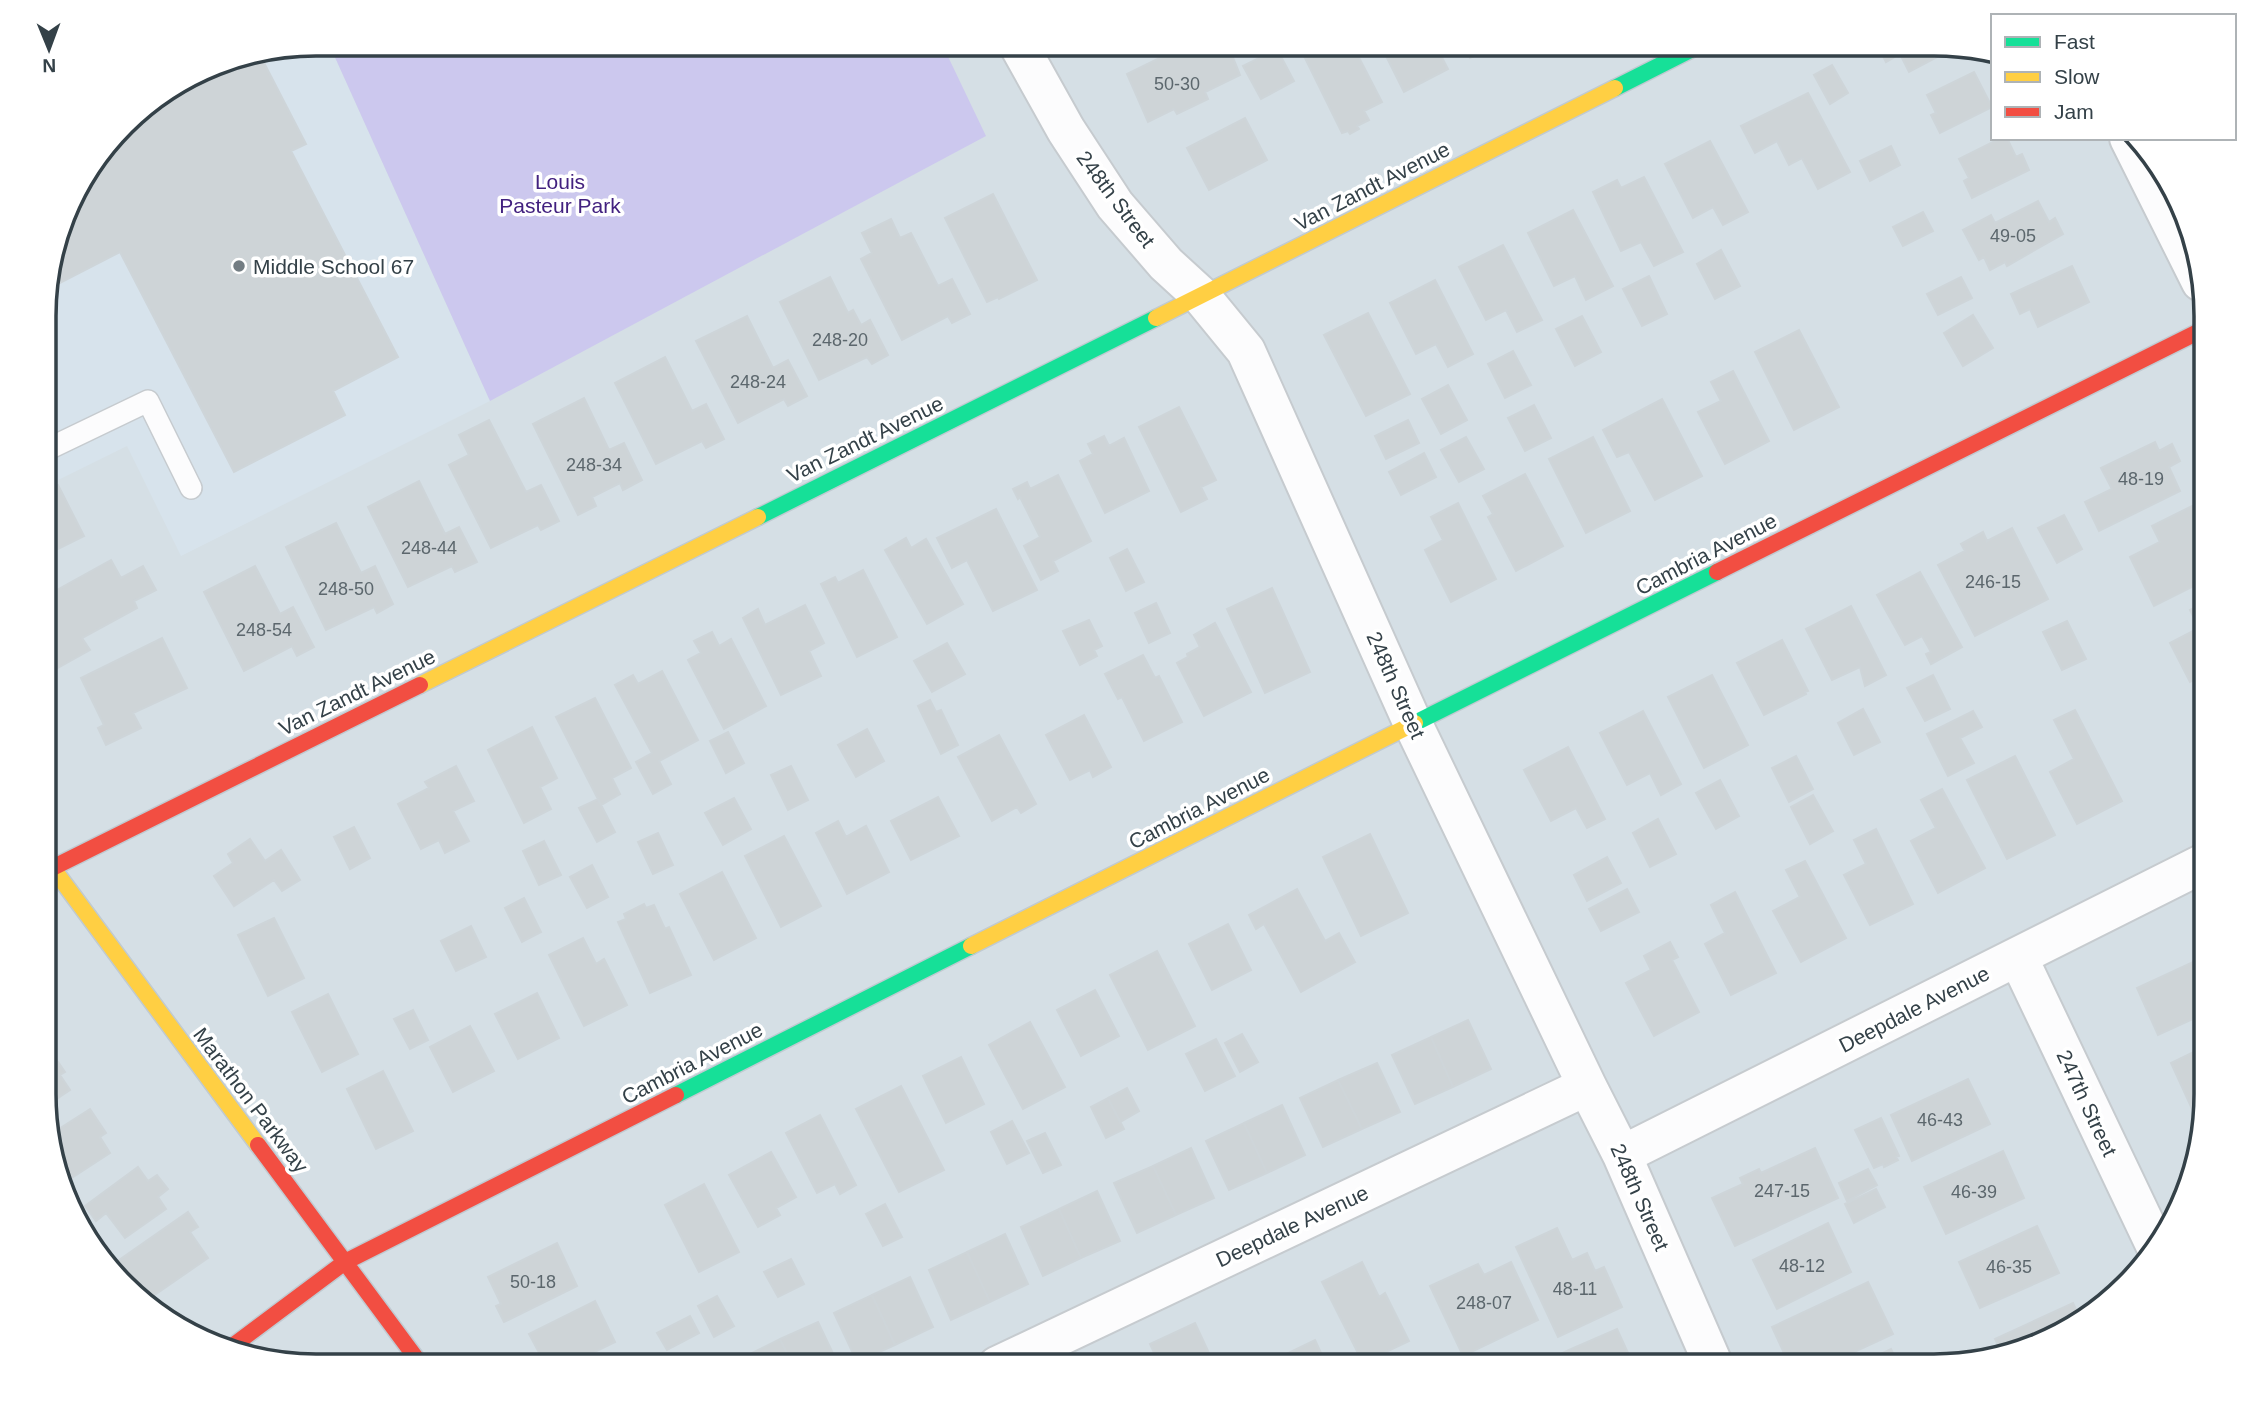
<svg xmlns="http://www.w3.org/2000/svg" width="2250" height="1410" font-family="Helvetica,sans-serif">
<style>
.residential{fill:#d5dfe5}
.education{fill:#d7e3ec}
.green{fill:#ccc8ee}
.building{fill:#ced4d7;stroke:#ced5d9;stroke-width:2}
.lines{fill:none;stroke-linecap:round;stroke-linejoin:round}
.lane-casing{stroke:#c6cbcf;stroke-width:24}
.street-casing{stroke:#c6cbcf;stroke-width:42}
.fast-casing{stroke:#c0cad1;stroke-width:19}
.slow-casing{stroke:#c0cad1;stroke-width:19}
.jam-casing{stroke:#c0cad1;stroke-width:19}
.lane{stroke:#fcfcfd;stroke-width:21}
.street{stroke:#fcfcfd;stroke-width:38}
.fast{stroke:#16e098;stroke-width:16}
.slow{stroke:#ffcf43;stroke-width:16}
.jam{stroke:#f24e42;stroke-width:16}
.poi-dot{fill:#737d83;stroke:#fff;stroke-width:2.5}
.labels{text-anchor:middle;dominant-baseline:central;stroke-width:7;stroke-linejoin:round;paint-order:stroke}
.number-label{font-size:18px;fill:#5c676d}
.park-label{font-size:21px;fill:#42217f;stroke:#fff}
.street-label{font-size:21px;fill:#344148;stroke:#fff}
.poi-label{font-size:21px;fill:#344148;stroke:#fff;text-anchor:start}
.rim{fill:none;stroke:#344148;stroke-width:3.5}
</style>
<rect width="100%" height="100%" fill="#e8edf0"/>
<!-- residential -->
<path class="residential" d="M316,44H1935L1993,53V138H2131L2206,298V1112L2192,1181L2161,1245L2070,1330L1952,1366H315L229,1352L165,1321L80,1231L46,1129V281L72,195Z"/>
<!-- education -->
<path class="education" d="M316,44H329L490,401L181,556L127,446L46,486V281L72,195L136,111L212,64Z"/>
<!-- green -->
<path class="green" d="M329,44H942L986,136L490,401Z"/>
<!-- building -->
<path class="building" d="M1188,44L1228,45L1240,75L1205,92L1208,99L1177,114L1174,109L1148,122L1127,74Z
M1307,44H1352L1382,102L1364,111L1369,120L1357,126L1359,129L1350,134L1348,131L1342,133L1300,48Z
M1380,44H1435L1448,69L1404,92Z
M1463,44H1500L1470,58Z
M1877,44H1935L1956,47L1909,72L1900,54L1886,62Z
M1277,49L1294,81L1261,99L1243,66Z
M260,55L306,144L291,151L398,357L333,391L345,415L234,472L120,252L46,290V281L72,195L136,111L212,64Z
M1832,65L1848,93L1830,104L1814,75Z
M1974,72L1992,107L1940,133L1931,115L1936,113L1927,95Z
M1808,93L1850,172L1818,189L1802,158L1789,165L1777,141L1755,153L1741,126Z
M1245,118L1267,160L1209,190L1187,148Z
M2001,138H2007L2016,157L2022,154L2029,170L1972,198L1964,181L1969,178L1959,159Z
M1710,141L1748,212L1723,225L1713,207L1693,218L1665,164Z
M1891,146L1900,165L1870,181L1860,161Z
M1644,177L1683,252L1654,266L1641,242L1621,251L1593,192L1617,180L1621,188Z
M993,194L1037,280L999,299L998,297L987,302L945,218Z
M2038,201L2049,222L2055,218L2063,234L2007,266L2005,262L1990,270L1984,257L1979,260L1963,230L1991,215L1995,223Z
M1573,210L1613,286L1586,300L1575,276L1554,286L1528,233Z
M1923,212L1933,231L1903,246L1893,227Z
M891,219L900,238L911,233L938,286L952,279L970,314L952,323L948,316L902,340L861,259L872,253L862,233Z
M1503,245L1542,320L1517,332L1506,310L1486,320L1459,267Z
M1721,250L1740,286L1715,299L1697,264Z
M2072,266L2089,302L2038,327L2030,309L2020,314L2011,294Z
M1649,276L1667,314L1642,326L1623,289Z
M830,277L848,313L853,310L861,325L870,320L888,355L872,364L867,357L819,380L780,302Z
M1961,277L1972,298L1938,315L1927,294Z
M1435,280L1473,354L1448,367L1436,344L1416,354L1390,303Z
M1368,313L1410,394L1366,416L1324,335Z
M1973,315L1993,348L1963,366L1944,333Z
M747,316L773,368L788,360L807,396L788,406L784,399L738,423L696,341Z
M1582,316L1601,352L1575,366L1556,329Z
M1799,330L1839,407L1794,430L1755,352Z
M1513,351L1531,385L1505,398L1488,364Z
M665,357L692,411L706,404L724,439L706,448L702,441L656,464L615,383Z
M1733,371L1769,441L1725,464L1698,412L1721,401L1711,382Z
M1448,385L1467,420L1441,434L1422,399Z
M584,398L609,450L624,443L642,480L623,490L620,483L592,497L596,506L578,515L533,424Z
M1662,399L1702,476L1655,500L1629,452L1617,457L1603,430Z
M1534,405L1551,438L1525,451L1508,418Z
M1179,407L1216,480L1201,487L1207,499L1181,512L1139,427Z
M489,420L526,492L541,485L559,521L541,530L538,525L491,548L449,465L469,455L459,435Z
M1408,420L1419,443L1386,459L1375,436Z
M1104,436L1109,446L1124,438L1149,491L1105,513L1080,461L1093,454L1088,444Z
M1466,437L1484,469L1459,482L1441,450Z
M1593,437L1630,511L1586,533L1549,459Z
M2155,442L2159,451L2172,444L2180,461L2169,467L2180,491L2099,531L2085,502L2112,489L2101,468Z
M1424,453L1436,477L1401,495L1389,472Z
M1525,474L1563,546L1516,571L1488,517L1493,514L1483,496Z
M1058,475L1091,541L1053,561L1058,571L1041,580L1024,546L1040,537L1020,497L1018,499L1013,489L1027,482L1030,489Z
M419,481L445,534L459,527L477,562L455,572L452,566L408,587L368,507Z
M58,485L84,536L46,555V491Z
M1458,503L1496,579L1451,602L1425,550L1443,540L1431,517Z
M2192,506L2206,533V580L2154,606L2130,557L2160,542L2152,526Z
M996,509L1037,590L993,611L967,560L952,568L937,538Z
M2064,515L2082,549L2057,563L2038,528Z
M336,523L361,573L375,566L393,604L377,613L374,607L326,630L286,547Z
M2012,528L2048,599L1975,636L1938,565L1965,551L1961,544L1983,532L1987,541Z
M906,538L911,548L926,539L963,604L927,624L885,550Z
M1127,549L1144,582L1126,591L1110,558Z
M111,560L121,578L143,566L156,590L134,601L137,608L82,638L90,650L56,669L46,651L54,646L46,631V596Z
M255,566L280,614L293,607L314,647L297,656L292,646L244,671L204,592Z
M863,570L897,637L857,657L821,584L835,577L838,583Z
M1920,572L1962,647L1931,664L1926,654L1931,652L1922,636L1905,645L1877,595Z
M1272,588L1310,672L1265,693L1227,609Z
M2206,602V674L2190,682L2170,643L2199,628L2190,610Z
M1156,603L1170,633L1149,643L1135,613Z
M805,605L824,643L809,651L821,676L781,695L743,618L758,609L765,625Z
M1851,606L1886,675L1865,686L1860,667L1832,680L1806,629Z
M1089,620L1102,646L1094,650L1097,656L1080,665L1063,631Z
M2067,621L2086,659L2062,670L2043,632Z
M1215,623L1251,692L1204,716L1177,663L1188,657L1187,654L1200,647L1194,635Z
M712,632L719,646L731,639L766,706L724,729L688,660L701,653L694,641Z
M162,638L187,688L133,713L141,728L106,745L98,728L104,725L81,678Z
M1782,640L1808,691L1805,692L1806,694L1764,715L1737,663Z
M947,643L965,674L932,692L914,661Z
M1143,655L1155,678L1159,676L1182,722L1144,741L1122,697L1118,699L1105,674Z
M662,671L698,740L659,761L671,784L653,794L636,762L652,753L615,685L633,675L638,684Z
M1712,675L1748,745L1704,768L1668,697Z
M1933,675L1950,709L1925,721L1907,688Z
M595,698L631,768L612,778L620,794L601,805L556,717Z
M930,700L936,712L941,710L958,745L941,754L918,706Z
M1863,709L1880,742L1854,755L1838,723Z
M2075,710L2122,801L2077,824L2050,772L2074,759L2054,720Z
M1643,711L1681,784L1661,795L1650,773L1627,785L1600,733Z
M1973,711L1982,727L1960,738L1974,763L1948,776L1927,734Z
M1084,715L1111,767L1093,777L1090,770L1070,780L1046,735Z
M532,727L557,778L540,787L551,809L524,823L488,750Z
M867,729L884,761L856,777L838,745Z
M728,732L744,763L726,773L710,741Z
M999,735L1036,804L1021,813L1017,807L992,821L958,757Z
M1568,747L1605,819L1587,828L1576,808L1551,821L1524,770Z
M1796,756L1813,789L1789,802L1772,768Z
M2015,756L2055,835L2007,859L1967,780Z
M456,766L474,801L453,811L469,841L445,853L439,840L421,849L398,804L429,788L425,782Z
M791,766L808,800L788,810L771,775Z
M1720,780L1739,816L1716,829L1696,793Z
M1942,789L1985,868L1938,893L1911,841L1936,828L1921,800Z
M1813,795L1833,831L1810,844L1791,807Z
M938,797L959,836L911,860L891,821Z
M734,798L751,829L723,845L705,813Z
M598,799L615,832L597,842L579,808Z
M1658,819L1676,854L1650,867L1633,833Z
M838,821L846,837L866,826L889,872L847,894L816,833Z
M354,827L370,858L350,869L334,837Z
M1876,829L1913,904L1870,925L1844,875L1866,864L1854,840Z
M658,833L673,865L653,874L638,842Z
M1370,834L1408,913L1361,936L1323,857Z
M784,836L821,906L781,927L745,856Z
M250,839L265,861L281,850L300,880L282,891L274,880L234,906L214,876L233,863L228,854Z
M544,841L561,875L539,885L523,851Z
M1607,857L1621,883L1587,901L1574,875Z
M1805,861L1846,938L1801,962L1773,911L1800,897L1786,870Z
M592,865L608,897L587,908L570,877Z
M722,872L756,938L714,960L680,894Z
M1297,889L1325,941L1339,933L1355,962L1301,992L1264,924L1256,929L1249,915Z
M1627,889L1639,912L1601,931L1589,909Z
M1735,892L1776,973L1731,995L1705,944L1725,933L1711,905Z
M524,898L541,932L522,942L505,908Z
M644,904L646,908L654,905L665,929L669,927L691,975L650,993L618,922L626,919L624,914Z
M274,918L304,978L268,996L238,935Z
M1228,924L1251,970L1212,990L1189,944Z
M471,926L486,957L456,971L441,941Z
M583,938L596,964L604,959L627,1005L584,1026L549,955Z
M1670,942L1678,957L1672,960L1699,1012L1654,1036L1626,983L1651,970L1644,956Z
M1157,951L1195,1026L1148,1050L1110,975Z
M2206,956V1013L2158,1035L2137,988Z
M1095,990L1119,1036L1081,1056L1057,1010Z
M537,993L559,1038L518,1059L495,1014Z
M328,994L358,1054L322,1072L292,1012Z
M413,1010L428,1040L410,1049L394,1019Z
M1468,1020L1491,1069L1453,1087L1431,1037Z
M1030,1022L1065,1087L1023,1109L989,1045Z
M470,1026L494,1071L453,1092L430,1047Z
M1242,1034L1258,1062L1240,1072L1225,1043Z
M1431,1037L1453,1087L1415,1104L1392,1055Z
M1216,1039L1235,1076L1205,1091L1186,1054Z
M47,1046L65,1072L60,1075L70,1090L46,1106Z
M2206,1046V1102L2192,1109L2171,1063Z
M961,1057L984,1104L946,1123L923,1076Z
M1377,1063L1400,1112L1362,1129L1338,1080Z
M383,1071L413,1131L376,1149L347,1089Z
M1968,1079L1990,1124L1912,1161L1891,1115Z
M1338,1080L1362,1129L1323,1147L1300,1098Z
M901,1086L944,1170L899,1192L856,1109Z
M1127,1088L1139,1111L1120,1122L1108,1098Z
M1108,1098L1124,1129L1106,1138L1091,1107Z
M1282,1105L1305,1155L1267,1173L1244,1123Z
M90,1109L106,1133L100,1137L110,1153L64,1183L48,1136Z
M820,1115L856,1185L840,1194L835,1184L817,1193L786,1133Z
M1881,1118L1899,1156L1896,1157L1898,1160L1884,1167L1883,1164L1874,1168L1855,1130Z
M1012,1121L1029,1153L1007,1164L991,1132Z
M1244,1123L1267,1173L1229,1190L1206,1141Z
M1045,1133L1061,1165L1043,1173L1027,1141Z
M1191,1148L1214,1198L1176,1215L1153,1166Z
M1815,1148L1838,1198L1735,1246L1712,1198L1743,1184L1740,1178L1759,1169L1761,1173Z
M2003,1151L2024,1198L1946,1234L1924,1187Z
M771,1152L796,1197L776,1208L780,1215L758,1227L729,1175Z
M1153,1166L1176,1215L1137,1233L1114,1183Z
M138,1167L148,1181L157,1175L168,1189L158,1197L166,1209L125,1238L106,1213L96,1221L85,1206Z
M1868,1169L1877,1185L1847,1201L1839,1183Z
M704,1184L739,1252L699,1272L665,1205Z
M1876,1189L1885,1207L1854,1223L1845,1204Z
M1097,1191L1120,1241L1081,1258L1059,1209Z
M885,1204L902,1237L883,1246L866,1214Z
M1059,1209L1081,1258L1043,1276L1021,1227Z
M188,1212L198,1227L190,1232L208,1258L146,1301L112,1265Z
M1828,1223L1851,1272L1777,1309L1753,1260Z
M2037,1226L2059,1273L1980,1308L1959,1262Z
M1557,1228L1572,1260L1587,1253L1595,1271L1604,1267L1622,1307L1558,1337L1516,1247Z
M1005,1234L1028,1284L990,1302L967,1252Z
M557,1243L577,1286L504,1322L496,1306L501,1304L488,1277Z
M967,1252L990,1302L951,1320L929,1270Z
M791,1259L804,1284L778,1297L764,1272Z
M1362,1262L1379,1297L1385,1293L1409,1341L1363,1363L1322,1282Z
M1511,1262L1538,1320L1463,1356L1430,1286L1478,1264L1484,1275Z
M910,1277L933,1327L895,1345L872,1295Z
M1868,1282L1893,1334L1824,1366H1790L1772,1327Z
M872,1295L895,1345L857,1362L834,1313Z
M717,1296L734,1326L714,1337L698,1306Z
M595,1301L615,1342L566,1366H537L535,1363L543,1360L529,1334Z
M2073,1303L2081,1320L2070,1330L2001,1351L1995,1339Z
M690,1316L699,1333L667,1350L657,1333Z
M818,1322L839,1366H793L780,1339Z
M1195,1323L1215,1366H1160L1150,1344Z
M1617,1329L1634,1366H1536L1569,1350Z
M780,1339L793,1366H746L742,1358Z
M1315,1340L1327,1366H1277L1274,1360Z
M1891,1349L1899,1366H1855Z"/>
<g class="lines">
<defs>
<path id="lane" d="M46,450L148,401L191,488"/>
<path id="street" d="M1018,44L1066,130L1115,205L1166,264L1201,296L1246,351L1413,724L1587,1086L1622,1155L1714,1366
M2129,138L2201,282
M2018,957L2157,1249
M1622,1155L2206,862
M997,1366L1587,1086"/>
<path id="fast" d="M1615,88L1702,44
M758,517L1156,318
M1415,723L1717,572
M676,1095L971,946"/>
<path id="slow" d="M1156,318L1615,88
M420,685L758,517
M46,859L258,1145
M971,946L1415,723"/>
<path id="jam" d="M1717,572L2206,328
M46,871L420,685
M258,1145L422,1366
M226,1351L345,1262L676,1095"/>
</defs>
<!-- lane casing -->
<use href="#lane" class="lane-casing"/>
<!-- street casing -->
<use href="#street" class="street-casing"/>
<!-- fast casing -->
<use href="#fast" class="fast-casing"/>
<!-- slow casing -->
<use href="#slow" class="slow-casing"/>
<!-- jam casing -->
<use href="#jam" class="jam-casing"/>
<!-- lane -->
<use href="#lane" class="lane"/>
<!-- street -->
<use href="#street" class="street"/>
<!-- fast -->
<use href="#fast" class="fast"/>
<!-- slow -->
<use href="#slow" class="slow"/>
<!-- jam -->
<use href="#jam" class="jam"/>
</g>
<!-- markers -->
<circle class="poi-dot" cx="239" cy="266" r="7"/>
<g class="labels">
<!-- number labels -->
<g class="number-label">
<text x="1177" y="84">50-30</text>
<text x="2013" y="236">49-05</text>
<text x="840" y="340">248-20</text>
<text x="758" y="382">248-24</text>
<text x="594" y="465">248-34</text>
<text x="2141" y="479">48-19</text>
<text x="429" y="548">248-44</text>
<text x="1993" y="582">246-15</text>
<text x="346" y="589">248-50</text>
<text x="264" y="630">248-54</text>
<text x="1940" y="1120">46-43</text>
<text x="1782" y="1191">247-15</text>
<text x="1974" y="1192">46-39</text>
<text x="1802" y="1266">48-12</text>
<text x="2009" y="1267">46-35</text>
<text x="533" y="1282">50-18</text>
<text x="1575" y="1289">48-11</text>
<text x="1484" y="1303">248-07</text>
</g>
<!-- park labels -->
<g class="park-label">
<text x="560" y="181">Louis<tspan x="560" dy="24">Pasteur Park</tspan></text>
</g>
<!-- street labels -->
<g class="street-label">
<text transform="translate(1372 186) rotate(-27)">Van Zandt Avenue</text>
<text transform="translate(1116 199) rotate(53)">248th Street</text>
<text transform="translate(865 439) rotate(-26)">Van Zandt Avenue</text>
<text transform="translate(1706 554) rotate(-27)">Cambria Avenue</text>
<text transform="translate(1396 685) rotate(66)">248th Street</text>
<text transform="translate(357 692) rotate(-26)">Van Zandt Avenue</text>
<text transform="translate(1199 808) rotate(-27)">Cambria Avenue</text>
<text transform="translate(1914 1009) rotate(-27)">Deepdale Avenue</text>
<text transform="translate(692 1063) rotate(-27)">Cambria Avenue</text>
<text transform="translate(251 1100) rotate(53)">Marathon Parkway</text>
<text transform="translate(2087 1103) rotate(65)">247th Street</text>
<text transform="translate(1640 1197) rotate(66)">248th Street</text>
<text transform="translate(1292 1226) rotate(-25)">Deepdale Avenue</text>
</g>
<!-- poi labels -->
<g class="poi-label">
<text x="253" y="266">Middle School 67</text>
</g>
</g>
<!-- crop -->
<path d="M0 0H2250V1410H0ZM316 56H1934A260 260 0 0 1 2194 316V1094A260 260 0 0 1 1934 1354H316A260 260 0 0 1 56 1094V316A260 260 0 0 1 316 56Z" fill="#fff" fill-rule="evenodd"/>
<path class="rim" d="M316 56H1934A260 260 0 0 1 2194 316V1094A260 260 0 0 1 1934 1354H316A260 260 0 0 1 56 1094V316A260 260 0 0 1 316 56Z"/>
<!-- legend -->
<rect x="1991" y="14" width="245" height="126" fill="#ffffff" stroke="#aeb3b6" stroke-width="2"/>
<rect x="2005" y="37" width="35" height="10" fill="#16e098" stroke="#aeb3b6" stroke-width="2"/>
<text x="2054" y="49" font-size="21" fill="#344148">Fast</text>
<rect x="2005" y="72" width="35" height="10" fill="#ffcf43" stroke="#aeb3b6" stroke-width="2"/>
<text x="2054" y="84" font-size="21" fill="#344148">Slow</text>
<rect x="2005" y="107" width="35" height="10" fill="#f24e42" stroke="#aeb3b6" stroke-width="2"/>
<text x="2054" y="119" font-size="21" fill="#344148">Jam</text>
<!-- north arrow -->
<g transform="translate(49 49) rotate(179)" stroke="#ffffff" stroke-width="5" paint-order="stroke">
<path d="M0-5L12 26L0 18L-12 26Z" fill="#344148"/>
<text y="-10" font-size="19" font-weight="bold" text-anchor="middle" fill="#344148">N</text>
</g>
</svg>
